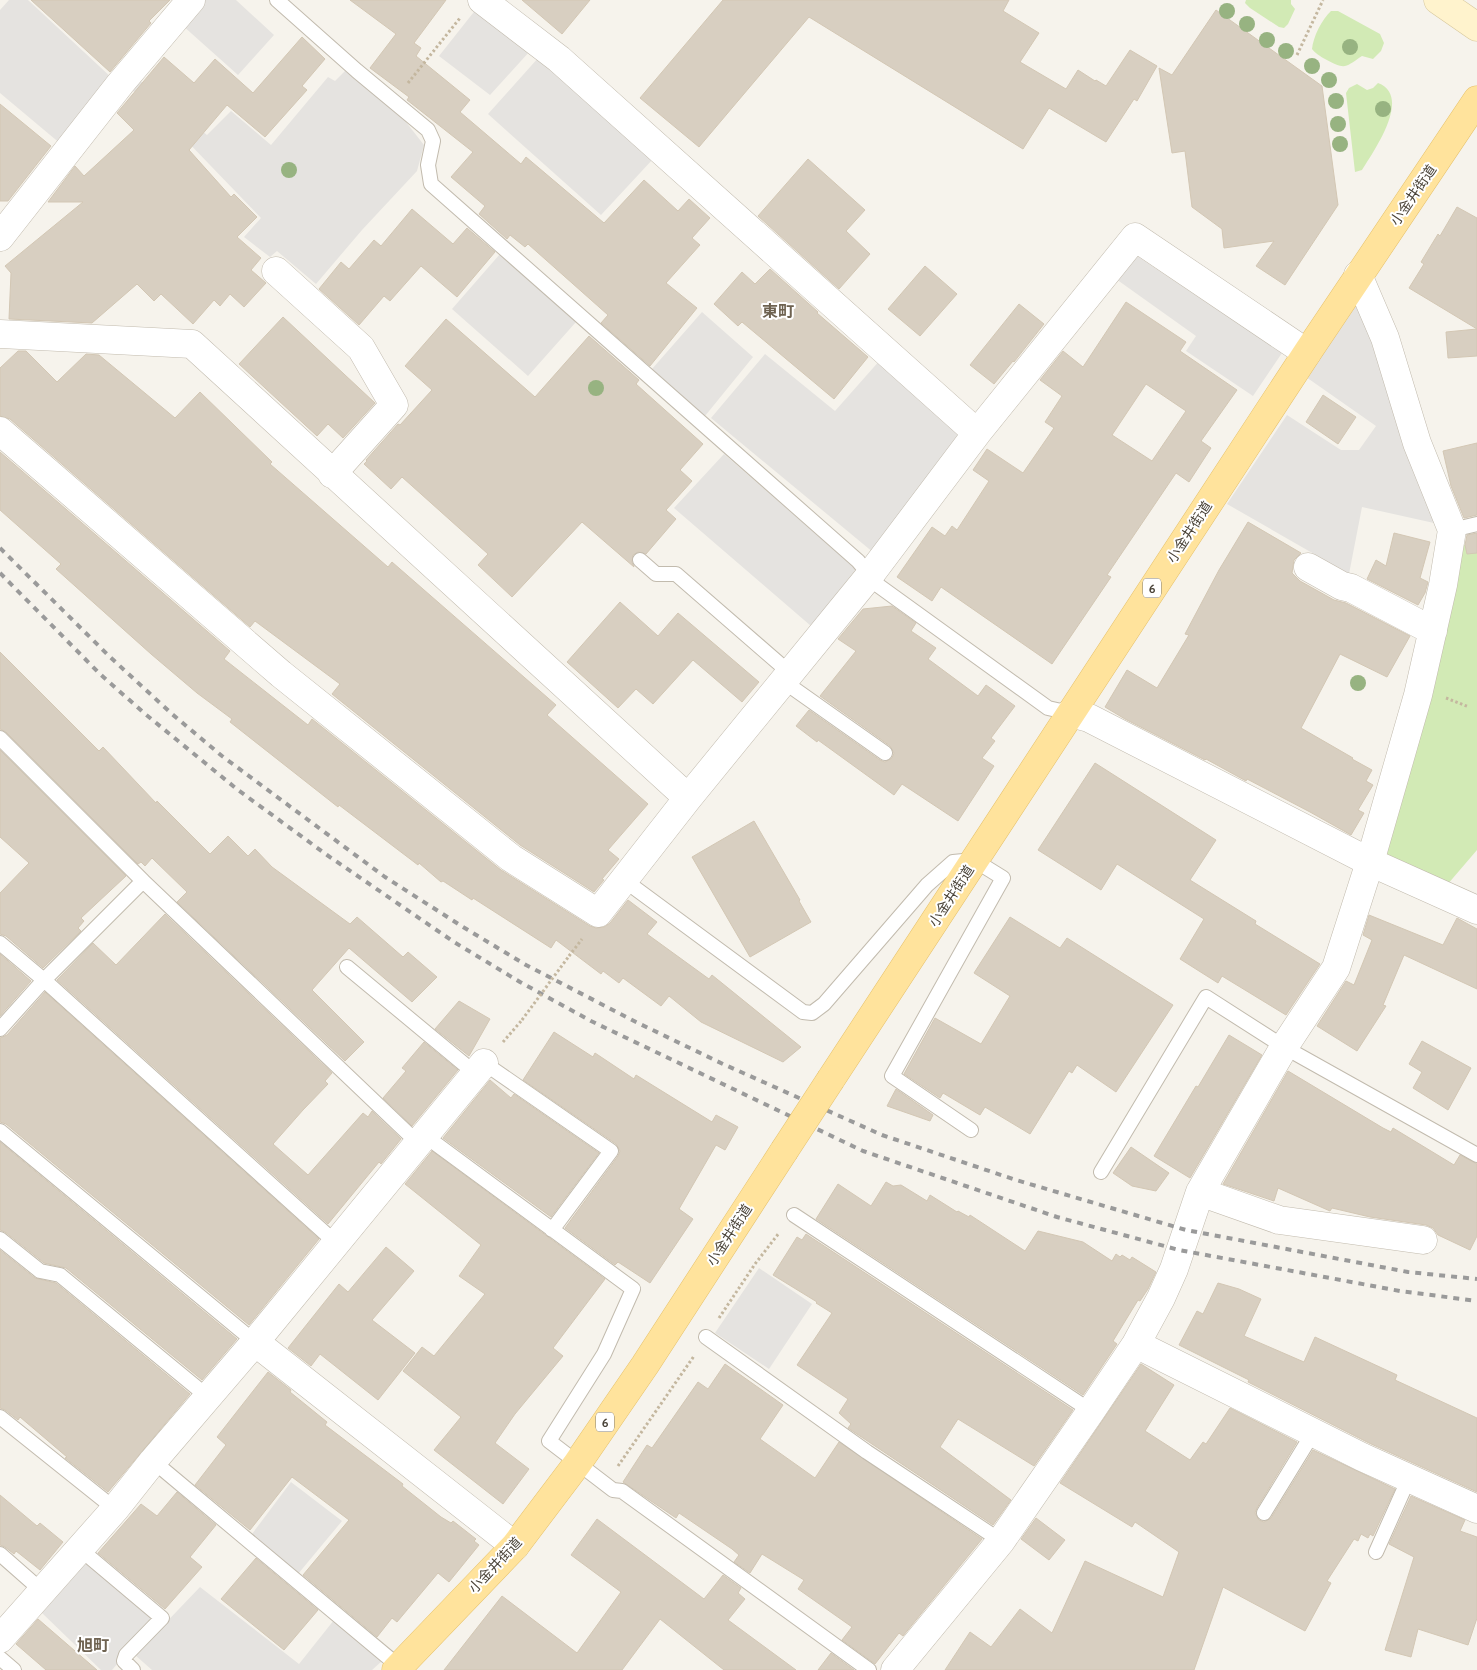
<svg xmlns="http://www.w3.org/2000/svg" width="1477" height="1670" font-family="Cabin,'Noto Sans JP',sans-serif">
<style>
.green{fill:#d2eab5}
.parking{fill:#e5e3e0}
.building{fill:#d8cfc1;stroke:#d3c7b4;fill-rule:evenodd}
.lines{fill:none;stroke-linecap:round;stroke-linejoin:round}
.lane-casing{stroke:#c2bbae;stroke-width:16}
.street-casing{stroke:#c2bbae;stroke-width:29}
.secondary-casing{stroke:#d6c79b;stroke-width:29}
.primary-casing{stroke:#e6c16a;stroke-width:29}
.path{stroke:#c4b79f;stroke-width:3;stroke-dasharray:2.5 2.5;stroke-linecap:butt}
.lane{stroke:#fff;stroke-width:14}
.street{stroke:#fff;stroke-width:28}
.secondary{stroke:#fff3cd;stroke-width:28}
.primary{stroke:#ffe39c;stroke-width:28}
.rail{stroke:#9a9a9a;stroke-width:4;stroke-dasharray:6 6;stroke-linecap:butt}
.primary-bridge-casing{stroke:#e6c16a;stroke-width:29;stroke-linecap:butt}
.path-bridge{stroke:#c4b79f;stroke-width:3;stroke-dasharray:2.5 2.5;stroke-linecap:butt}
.primary-bridge{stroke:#ffe39c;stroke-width:28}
.tree{fill:#97b381}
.labels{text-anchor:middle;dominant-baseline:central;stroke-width:4;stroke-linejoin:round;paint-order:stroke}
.shield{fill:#fff;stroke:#817c74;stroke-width:1}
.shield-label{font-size:12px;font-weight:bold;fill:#4b4439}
.street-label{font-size:14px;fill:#4b4439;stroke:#fff}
.quarter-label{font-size:16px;font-weight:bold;fill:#6e6250;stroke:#fff}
</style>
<rect width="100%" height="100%" fill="#f6f3ec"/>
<!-- green -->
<path class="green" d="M1246,0H1291V4L1295,9L1288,24L1284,28L1279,27L1250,8L1245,3Z
M1331,11H1338L1380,34L1384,43L1381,51L1373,59L1362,56C1344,68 1346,70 1325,59C1320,56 1316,54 1312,49C1313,37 1322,19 1331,11Z
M1378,83C1413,96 1373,152 1362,170L1355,172L1346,93L1349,88L1357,84L1367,90L1373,88Z
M1461,543L1477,552V850L1447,885L1380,860Z"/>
<!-- parking -->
<path class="parking" d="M9,0H28L113,79L62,145L0,93V10Z
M204,0H236L274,35L238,75L182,25Z
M477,8L530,51L490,95L439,56Z
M539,57L653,159L601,215L488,114Z
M346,70L402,117L424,145L417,171L362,230L316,284L277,251L270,257L244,237L261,218L182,136L130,88L138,79L207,135L231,111L271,145L328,77L335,81Z
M500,254L576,322L528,376L452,309Z
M1134,254L1282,353L1253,396L1186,351L1196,336L1116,279Z
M1356,305L1373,318L1443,525L1362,507L1349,574L1227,504L1287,415L1341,450H1359L1376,426L1306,377Z
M702,312L753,357L705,416L652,369Z
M765,354L835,411L881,359L977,433L874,553L711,418Z
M724,454L856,569L811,626L674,508Z
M759,1268L812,1304L769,1369L715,1333Z
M291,1482L342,1521L298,1574L252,1534Z
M88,1561L156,1619L112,1670H101L42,1613Z
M200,1587L299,1664L334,1620L382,1661L372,1670H152L135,1655Z"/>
<!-- building -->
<path class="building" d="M31,0H170L149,21L151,23L110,72Z
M350,0H446L414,43L421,48L416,56L470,100L460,112L521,164L526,157L604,223L644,180L678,211L689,199L710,218L692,238L700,245L666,283L697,308L650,366L601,323L608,315L528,244L525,247L510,235L507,239L479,214L485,206L451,177L473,152L407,100L409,97L370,68L396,34Z
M522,0H590L562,34Z
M723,0H1009L1003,11L1039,33L1020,62L1066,89L1078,70L1095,81L1096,80L1106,86L1130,50L1157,66L1137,101L1134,99L1106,142L1049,108L1023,149L809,17L699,147L640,98Z
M1216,10L1322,86L1338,205L1285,285L1256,266L1274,241L1224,248L1222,229L1192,207L1185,151L1172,153L1159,68L1172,75Z
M302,37L325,59L302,86L307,90L265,137L227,105L189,150L231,197L234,194L257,217L237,237L261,258L251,270L266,283L244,307L230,294L220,306L214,300L193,324L161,294L154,301L137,284L92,323L9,319L11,273L5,266L83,202H48L75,166L84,176L134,130L117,113L164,57L194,83L215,59L253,93Z
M0,104L51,146L8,201H0Z
M808,159L865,210L846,231L870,254L839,289L758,216Z
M1457,207L1477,218V329L1409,288L1424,264L1421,262L1438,234L1440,236Z
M412,209L453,244L467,228L495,252L457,297L421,266L390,301L384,296L359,325L319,289L341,262L349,269L374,240L381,246Z
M925,266L957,294L920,336L888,309Z
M770,269L818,312L817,313L868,357L834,399L742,322L738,326L714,304L742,272L755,284Z
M1126,302L1186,342L1180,351L1237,390L1201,441L1211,448L1189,482L1176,473L1107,575L1111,577L1052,664L941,587L932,601L897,577L932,527L945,536L952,526L957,530L989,481L973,470L987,449L1023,473L1054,428L1045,422L1062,396L1040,380L1063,351L1083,367ZM1146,384L1186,411L1152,461L1112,435Z
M1019,304L1044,324L1014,362L1013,361L994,384L970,365Z
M283,317L375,403L343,438L328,424L317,436L239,364Z
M446,319L535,397L589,336L639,380L636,384L646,393L703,444L680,470L692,481L666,510L676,519L646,554L638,552L633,555L632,562L634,567L582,522L512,597L478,565L488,554L402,477L391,489L364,464L367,461L366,460L398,424L400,425L432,390L405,366Z
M1477,329V356L1448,358L1446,332Z
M18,351H26L57,382L86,354L99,355L175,418L200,392L272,462L270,464L388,567L392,562L556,705L547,715L648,804L608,850L619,859L602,879L604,880L594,892L520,845L332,694L340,684L255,621L250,627L10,419L0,416V368Z
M1323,395L1356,417L1338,444L1306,422Z
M1477,443V515L1464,518L1451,486L1443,451Z
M0,452L230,651L224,659L308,725L312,719L501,870L590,926L596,928L604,927L610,923L628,900L657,922L647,934L709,979L712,975L801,1047L783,1062L701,1022L669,996L661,1006L623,978L619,983L603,971L601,974L556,940L551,948L473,898L472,900L443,881L441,882L419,863L418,865L339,805L338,807L230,722L232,719L197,693L151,654L56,569L61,564L0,510Z
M1248,522L1301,553L1294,560L1292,573L1300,581L1334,600L1346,603L1410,636L1387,677L1340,654L1301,728L1353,758L1352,759L1372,770L1366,781L1373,785L1358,810L1364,813L1351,835L1310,812L1247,779L1246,781L1206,759L1205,760L1125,719L1105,707L1127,670L1157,688L1189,635L1185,634L1219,570Z
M1394,533L1430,542L1420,578L1428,582L1425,593L1418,605L1367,579L1376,560L1386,566Z
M1477,533V553L1467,554L1465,545L1467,535Z
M620,602L658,636L678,613L759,682L742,702L693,660L653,704L636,689L618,708L567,662Z
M892,606L916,623L911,631L936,648L928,659L978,696L986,685L1015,706L991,738L995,741L982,758L994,766L958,821L902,784L894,795L818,740L817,742L796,726L809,710L880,760L885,762L892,758L894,753L890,746L820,696L856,651L838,639L863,609Z
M0,652L99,751L103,747L156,803L157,801L210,854L228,836L248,856L255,849L272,867L350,924L357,917L403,957L408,952L437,977L412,1002L349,948L312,990L364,1042L345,1061L177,902L187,892L152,858L145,866L141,862L138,864L6,732L0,729Z
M0,750L126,876L81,918L84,921L78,928L81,931L43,968L6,936L0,934V893L29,863L0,837Z
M1095,763L1216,840L1190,880L1256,921L1255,924L1320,964L1286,1015L1222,976L1218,983L1180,959L1204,919L1117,864L1101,890L1038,850Z
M754,821L800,900L799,901L811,922L750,957L692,857Z
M165,914L332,1073L325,1081L328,1084L303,1110L273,1144L308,1175L363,1113L368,1117L372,1111L401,1139L381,1164L379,1162L328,1224L57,980L93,943L116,965Z
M1369,915L1443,945L1457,918L1477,929V989L1404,955L1383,1005L1386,1006L1357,1051L1317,1026L1346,981L1354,985L1372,940L1363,935Z
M1010,917L1060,948L1067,938L1173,1005L1116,1092L1077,1065L1072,1073L1069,1071L1030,1134L985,1107L980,1115L943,1093L940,1098L904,1074L935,1018L981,1044L1010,996L974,973Z
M0,954L31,981L0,1016Z
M45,992L319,1239L249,1325L6,1124L0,1122V1038L7,1035Z
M459,1001L490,1019L469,1056L435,1029Z
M554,1032L593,1057L595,1053L634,1079L636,1075L712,1122L716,1115L738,1127L725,1150L716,1145L679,1209L693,1219L650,1283L618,1262L615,1265L565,1228L618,1156L620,1151L616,1144L523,1080Z
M1229,1035L1262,1055L1190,1178L1154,1156L1196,1086L1198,1087Z
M1422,1041L1471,1068L1448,1110L1413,1088L1422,1072L1409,1064Z
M424,1042L458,1070L412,1126L383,1098L406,1071L402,1068Z
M1288,1071L1383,1128L1391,1132L1393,1128L1454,1165L1460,1155L1477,1164V1236L1470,1250L1438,1235L1433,1228L1426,1225L1370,1217L1332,1208L1330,1211L1278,1188L1274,1201L1223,1184Z
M490,1080L511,1098L514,1094L599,1153L551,1217L443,1138Z
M896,1089L933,1115L930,1121L887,1106Z
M0,1142L237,1339L202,1380L66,1268L44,1263L5,1232L0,1230Z
M1131,1147L1169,1173L1156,1191L1132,1186L1113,1173Z
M432,1151L605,1279L553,1348L563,1356L515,1414L495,1443L529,1469L503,1504L434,1450L461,1417L403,1371L422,1347L434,1356L485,1294L459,1276L481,1245L405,1184Z
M886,1182L893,1186L901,1185L927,1201L930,1195L957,1212L958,1211L969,1217L970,1215L1025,1251L1038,1231L1083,1242L1112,1261L1116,1254L1120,1257L1122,1255L1130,1260L1132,1257L1156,1272L1148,1289L1140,1301L1138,1300L1113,1341L1117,1344L1083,1395L816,1219L838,1184L871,1206Z
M806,1234L1073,1410L1034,1466L958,1419L940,1447L1011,1500L993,1525L848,1428L851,1424L839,1413L848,1399L797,1365L832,1313L816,1303L817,1302L773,1275L797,1237L802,1240Z
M386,1247L414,1271L372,1320L415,1353L378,1400L320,1354L311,1366L288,1348L339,1284L348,1292Z
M0,1250L35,1278L56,1283L190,1394L108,1492L65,1458L67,1457L20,1417L18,1420L5,1410L0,1408Z
M1218,1283L1239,1289L1261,1299L1244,1336L1304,1362L1315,1337L1397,1375L1395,1380L1477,1418V1492L1369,1443L1248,1382L1249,1380L1179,1345L1197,1311L1203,1314Z
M725,1364L783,1405L760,1439L815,1478L839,1442L982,1539L903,1636L899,1633L875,1664L842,1640L852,1627L798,1589L804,1580L762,1554L750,1573L734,1562L739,1555L732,1549L679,1513L676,1518L623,1482L647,1445L652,1448L698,1382L708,1389Z
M1141,1364L1174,1385L1145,1431L1190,1460L1203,1442L1206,1444L1230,1408L1297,1442L1257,1508L1255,1513L1259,1520L1264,1522L1271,1518L1313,1450L1395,1489L1373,1536L1370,1534L1368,1538L1361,1534L1358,1541L1354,1539L1327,1581L1331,1583L1305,1631L1223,1587L1194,1670H945L970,1632L991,1647L1020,1609L1052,1633L1085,1561L1163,1597L1179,1552L1135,1522L1132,1527L1060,1483Z
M268,1372L291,1390L290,1392L327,1422L325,1425L403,1484L402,1486L441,1517L451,1523L453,1521L476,1539L474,1541L479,1545L449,1582L438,1573L397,1622L392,1618L377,1637L303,1575L349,1520L292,1477L250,1530L195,1485L226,1445L217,1437Z
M177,1492L216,1525L190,1557L202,1567L165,1609L98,1553L141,1504L157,1516Z
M0,1495L37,1526L40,1523L63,1542L40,1570L16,1551L14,1554L5,1547L0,1545Z
M1411,1496L1465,1520L1460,1531L1477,1537V1618L1468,1645L1418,1629L1411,1657L1385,1650L1414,1557L1389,1544Z
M1036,1518L1065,1540L1049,1560L1021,1539Z
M597,1519L704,1599L723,1575L741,1588L738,1593L745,1599L728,1620L796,1670H724L660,1619L622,1670H444L502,1596L577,1653L621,1592L571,1555Z
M256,1558L318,1610L284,1650L221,1599Z
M38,1619L97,1670H46L16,1644Z
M831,1653L854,1670H818Z"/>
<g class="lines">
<defs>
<path id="lane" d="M277,0L357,71L428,130L433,141L428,165L431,184L858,561L879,586L1048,708L1070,713
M1452,530L1477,524
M640,560L656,574H676L790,673
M783,681L885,753
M0,738L143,881L418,1143
M624,880L803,1012L812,1013L824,1004L927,885L953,862L974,860L1003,878L892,1076L971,1130
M0,943L44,980L336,1243
M347,967L476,1074
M0,1029L44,980L143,881
M484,1063L611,1151L552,1230
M0,1131L255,1342
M424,1135L633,1289L604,1354L549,1441L613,1490L622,1491L869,1670
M1101,1172L1206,997L1284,1047L1477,1155
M794,1215L1091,1411
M0,1239L40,1271L60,1275L208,1397
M706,1337L867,1452L1001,1541
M0,1417L115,1509
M153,1461L402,1669
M1264,1513L1313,1433
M80,1549L162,1618L126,1655L124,1661L133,1670
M1376,1552L1409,1478
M0,1554L42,1591
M0,1658L14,1670"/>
<path id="street" d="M482,0L559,59L977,433
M0,237L120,84L191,0
M276,271L361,348L394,405L332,474
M0,334L192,344L688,798
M0,431L281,674L511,858L598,913L688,798L870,575L977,433L1135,237L1307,353
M1308,567L1342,586L1351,588L1433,631
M1070,713L1089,718L1370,862L1477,910
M1200,1192L1279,1220L1423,1240
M255,1342L515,1546
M1136,1344L1362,1457L1477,1509
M0,1639L115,1509L153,1461L255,1342L484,1063
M895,1670L1001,1541L1091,1411L1136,1344L1161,1298L1174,1269L1200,1192L1284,1047L1336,968L1370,862L1418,695L1443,585L1452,530L1417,443L1385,338L1358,275"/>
<path id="secondary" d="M1438,0L1477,27"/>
<path id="primary" d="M831,1079L1307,353L1477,100
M396,1670L515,1546L577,1464L645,1365L784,1151"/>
</defs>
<!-- lane casing -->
<use href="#lane" class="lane-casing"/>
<!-- street casing -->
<use href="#street" class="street-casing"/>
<!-- secondary casing -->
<use href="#secondary" class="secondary-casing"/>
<!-- primary casing -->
<use href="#primary" class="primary-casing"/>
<!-- path -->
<path class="path" d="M1297,55L1323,0
M408,83L460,18
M1446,698L1469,707
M569,956L582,939
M503,1042L522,1020
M719,1318L755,1264L779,1233
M618,1466L694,1356"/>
<!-- lane -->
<use href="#lane" class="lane"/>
<!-- street -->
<use href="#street" class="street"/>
<!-- secondary -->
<use href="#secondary" class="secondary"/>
<!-- primary -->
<use href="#primary" class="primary"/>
<!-- rail -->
<path class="rail" d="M0,548L109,656L172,714L222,756L385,877L463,927L526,965L636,1022L723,1064L882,1135L1016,1180L1186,1230L1408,1272L1477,1279
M0,573L100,674L144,713L238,790L327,855L454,942L520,982L591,1021L863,1151L1057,1217L1179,1250L1400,1291L1477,1301"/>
<defs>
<path id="primary-bridge" d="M784,1151L831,1079"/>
</defs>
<!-- primary-bridge casing -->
<use href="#primary-bridge" class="primary-bridge-casing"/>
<!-- path-bridge -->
<path class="path-bridge" d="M522,1020L569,956"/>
<!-- primary-bridge -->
<use href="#primary-bridge" class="primary-bridge"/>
</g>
<!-- trees -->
<g class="tree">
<circle cx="1227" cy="11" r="8"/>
<circle cx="1247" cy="24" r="8"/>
<circle cx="1267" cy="40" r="8"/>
<circle cx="1350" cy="47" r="8"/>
<circle cx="1286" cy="51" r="8"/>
<circle cx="1312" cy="66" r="8"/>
<circle cx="1329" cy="80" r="8"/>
<circle cx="1336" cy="101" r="8"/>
<circle cx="1383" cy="109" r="8"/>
<circle cx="1338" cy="124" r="8"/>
<circle cx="1340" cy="144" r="8"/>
<circle cx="289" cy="170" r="8"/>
<circle cx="596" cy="388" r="8"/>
<circle cx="1358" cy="683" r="8"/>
</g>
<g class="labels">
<!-- shield labels -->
<g class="shield">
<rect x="1143" y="578.5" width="18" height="19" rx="4"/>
<rect x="596" y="1412.5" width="18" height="19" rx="4"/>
</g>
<g class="shield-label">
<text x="1152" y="588">6</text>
<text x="605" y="1422">6</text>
</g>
<!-- street labels -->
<g class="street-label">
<text transform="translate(1413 195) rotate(-56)">小金井街道</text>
<text transform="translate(1189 532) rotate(-57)">小金井街道</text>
<text transform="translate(951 896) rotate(-57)">小金井街道</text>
<text transform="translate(729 1235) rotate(-57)">小金井街道</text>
<text transform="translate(495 1565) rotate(-47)">小金井街道</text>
</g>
<!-- quarter labels -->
<g class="quarter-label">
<text x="778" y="311">東町</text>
<text x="93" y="1645">旭町</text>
</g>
</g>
</svg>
